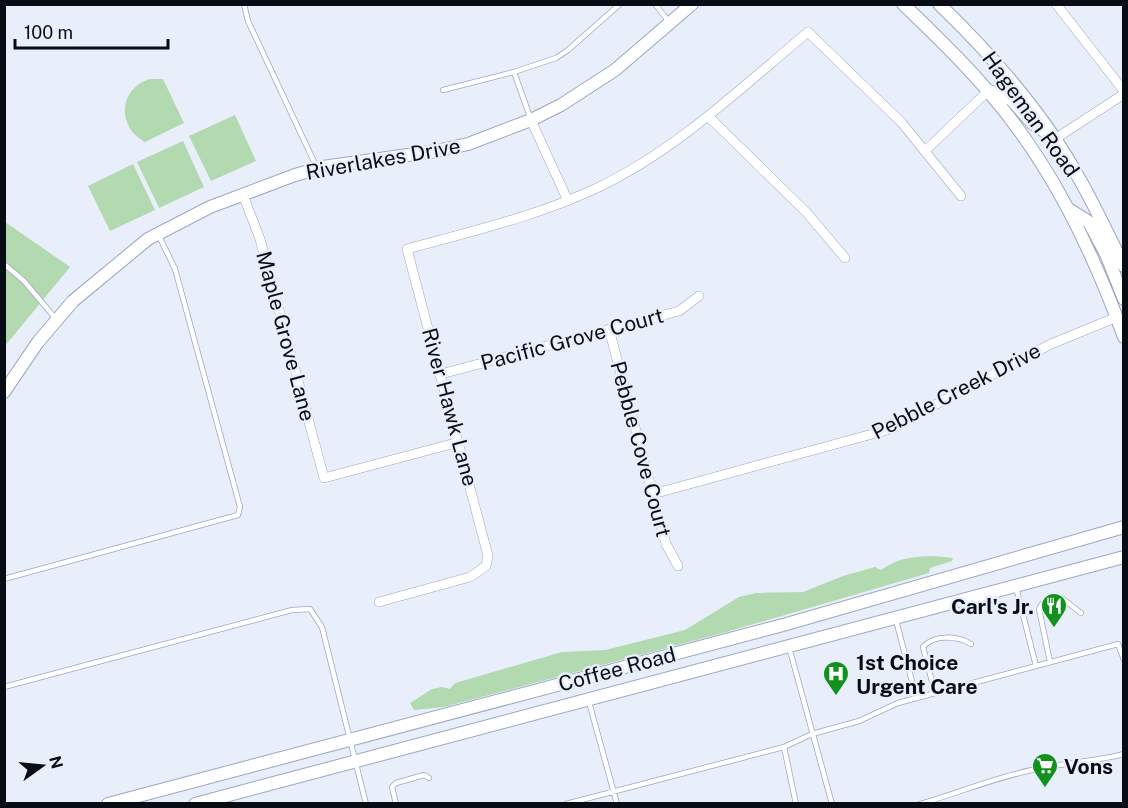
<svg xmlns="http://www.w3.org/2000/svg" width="1128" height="808" font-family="'Public Sans',sans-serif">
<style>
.green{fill:#b2d9b0}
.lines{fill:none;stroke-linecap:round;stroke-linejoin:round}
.service-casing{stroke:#9aa7c1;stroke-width:6}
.minor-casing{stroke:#9aa7c1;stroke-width:10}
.secondary-casing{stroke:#9aa7c1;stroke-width:14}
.service{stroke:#fff;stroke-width:4.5}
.minor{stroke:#fff;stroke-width:9}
.secondary{stroke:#fff;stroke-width:12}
.labels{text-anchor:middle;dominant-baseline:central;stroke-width:5;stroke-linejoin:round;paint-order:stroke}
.street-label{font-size:21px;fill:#080d15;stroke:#e9effa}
.poi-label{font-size:21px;font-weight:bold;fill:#080d15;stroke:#e9effa;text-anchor:start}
</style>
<rect width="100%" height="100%" fill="#e9effa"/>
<!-- green -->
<path class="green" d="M150,79H163L184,123L145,142C116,127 119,88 150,79Z
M235,115L256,161L211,181L189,136Z
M183,141L204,187L159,208L137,162Z
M133,164L155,210L110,231L88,186Z
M5,222L70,267L5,346Z
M935,556L953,558L952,561L930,568L929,573L723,633L444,707L414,710L410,703L432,689L442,687L450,689L455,683L562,652L605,650L685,630L739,597L756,593L803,592L843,576L875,567L881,570C900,557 912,557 935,556Z"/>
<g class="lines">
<defs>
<path id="service" d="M244,4L248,21L317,168
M655,4L669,22
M443,90L514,72
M530,117L514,72L556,58L568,50L620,4
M4,264L24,281L56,319
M4,579L238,515L240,507L175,269L159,236
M1016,587L1036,666
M896,620L916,697
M789,647L832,804
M1050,662L1039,609L1042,604L1063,599L1081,613
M4,687L292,610L310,609L322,627L366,804
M935,693L923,647C934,634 958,636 971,644
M589,702L617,804
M784,747L796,804
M396,804L392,787L396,783L424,775L429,778
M566,804L784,747L812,734L859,721L898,703L1118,644L1124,660
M920,804C958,793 993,778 1032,770C1062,763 1093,762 1124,754"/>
<path id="minor" d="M1056,4L1124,91
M708,116L807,213L845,258
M531,120L568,201
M1055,139L1124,94
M926,150L988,91
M243,195L260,239L324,478L459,442
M609,329L666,544L678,566
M441,374L679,311L699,296
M653,494L887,430L1051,344L1117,317
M379,602L470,577L486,566L488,556L407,249C473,231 538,216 599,187C678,149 742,87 808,32L902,123L961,196"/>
<path id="secondary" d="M903,4C932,32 961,59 987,90C1050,162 1091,247 1124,337
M939,4C993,56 1045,115 1080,180C1096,208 1109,237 1124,266
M989,91L1011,99L1032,123L1047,133
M1070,210L1089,222L1106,254L1124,299
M4,392L38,342L73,301L148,239L210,207L295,175L323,167L436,151L468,144L531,120L561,105L615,70L692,4
M108,804L783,625L1124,527
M195,804L1124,557"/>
</defs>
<!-- service casing -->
<use href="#service" class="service-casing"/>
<!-- minor casing -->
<use href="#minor" class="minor-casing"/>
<!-- secondary casing -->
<use href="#secondary" class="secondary-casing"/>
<!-- service -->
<use href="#service" class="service"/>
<!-- minor -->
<use href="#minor" class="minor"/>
<!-- secondary -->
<use href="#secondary" class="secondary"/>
</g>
<!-- icons -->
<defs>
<symbol id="restaurant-pin" viewBox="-11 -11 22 30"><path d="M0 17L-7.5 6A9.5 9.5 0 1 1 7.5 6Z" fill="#13911f" stroke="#e9effa"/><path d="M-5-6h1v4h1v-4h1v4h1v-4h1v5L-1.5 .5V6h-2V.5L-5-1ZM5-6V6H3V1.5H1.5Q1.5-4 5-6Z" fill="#fff"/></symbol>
<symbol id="hospital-pin" viewBox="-11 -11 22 30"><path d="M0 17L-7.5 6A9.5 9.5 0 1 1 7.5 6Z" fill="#13911f" stroke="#e9effa"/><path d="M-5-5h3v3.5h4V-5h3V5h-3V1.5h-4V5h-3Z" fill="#fff"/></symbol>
<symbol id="supermarket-pin" viewBox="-11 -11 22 30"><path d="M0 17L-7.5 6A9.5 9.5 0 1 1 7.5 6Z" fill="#13911f" stroke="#e9effa"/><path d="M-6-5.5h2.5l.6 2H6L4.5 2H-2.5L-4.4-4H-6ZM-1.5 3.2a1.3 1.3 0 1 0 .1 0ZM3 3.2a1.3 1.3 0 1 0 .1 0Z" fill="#fff"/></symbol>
</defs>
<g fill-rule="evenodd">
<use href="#restaurant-pin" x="1039" y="591" width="30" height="40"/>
<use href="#hospital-pin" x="821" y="659" width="30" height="40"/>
<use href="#supermarket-pin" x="1030" y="751" width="30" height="40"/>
</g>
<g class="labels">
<!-- street labels -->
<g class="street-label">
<text transform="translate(1031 114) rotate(54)">Hageman Road</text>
<text transform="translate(383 159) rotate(-10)">Riverlakes Drive</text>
<text transform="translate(286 336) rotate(75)">Maple Grove Lane</text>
<text transform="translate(572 339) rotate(-15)">Pacific Grove Court</text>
<text transform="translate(956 391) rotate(-27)">Pebble Creek Drive</text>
<text transform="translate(450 407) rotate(75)">River Hawk Lane</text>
<text transform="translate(641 449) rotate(75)">Pebble Cove Court</text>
<text transform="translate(617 669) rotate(-15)">Coffee Road</text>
</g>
<!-- poi labels -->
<g class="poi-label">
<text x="1034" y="606" text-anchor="end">Carl's Jr.</text>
<text x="856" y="662">1st Choice<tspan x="856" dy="24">Urgent Care</tspan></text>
<text x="1064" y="766">Vons</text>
</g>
</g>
<!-- border -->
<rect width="1128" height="808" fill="none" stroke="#080d15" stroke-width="12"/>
<!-- north arrow -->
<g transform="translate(42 766) rotate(75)" stroke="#e9effa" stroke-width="4.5" paint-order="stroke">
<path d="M0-4.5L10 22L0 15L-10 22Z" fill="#080d15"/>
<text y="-9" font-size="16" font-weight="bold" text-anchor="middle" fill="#080d15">N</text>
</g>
<!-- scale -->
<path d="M15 39v9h153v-9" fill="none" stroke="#080d15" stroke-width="3"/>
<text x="24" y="39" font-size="18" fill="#080d15" stroke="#e9effa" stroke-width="4.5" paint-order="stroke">100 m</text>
</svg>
